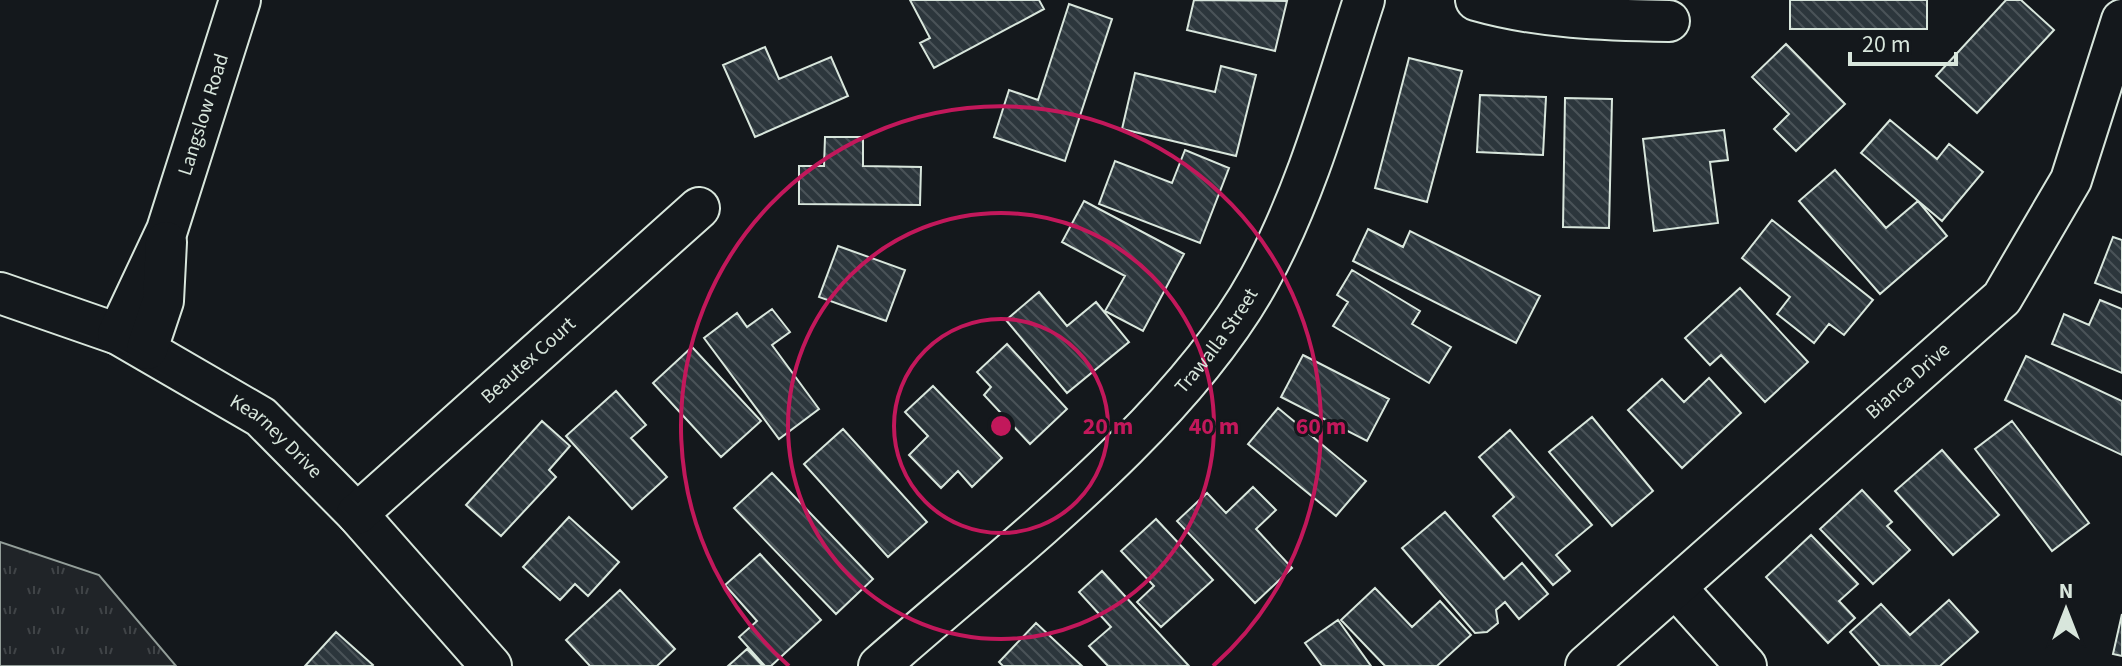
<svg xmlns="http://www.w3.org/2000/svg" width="2122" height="666" font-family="'Source Sans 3',sans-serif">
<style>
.grass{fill:url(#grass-tufts);stroke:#939e99;stroke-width:2}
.building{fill:url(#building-back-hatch);stroke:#d8e6dc;stroke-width:2}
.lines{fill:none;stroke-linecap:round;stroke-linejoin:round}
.minor-casing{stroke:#d8e6dc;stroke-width:44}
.minor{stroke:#14181c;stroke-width:40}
.ring{fill:none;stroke:#c2185b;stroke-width:4}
.labels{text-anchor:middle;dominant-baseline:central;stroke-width:6;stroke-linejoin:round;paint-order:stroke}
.street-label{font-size:20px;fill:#d8e6dc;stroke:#14181c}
.centre{fill:#c2185b;stroke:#14181c;stroke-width:4}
.ring-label{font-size:24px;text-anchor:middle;font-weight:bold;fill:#c2185b;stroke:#14181c;stroke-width:6;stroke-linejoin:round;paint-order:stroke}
</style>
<defs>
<pattern id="grass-tufts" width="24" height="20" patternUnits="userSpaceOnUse" patternTransform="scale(2)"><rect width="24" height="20" fill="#202428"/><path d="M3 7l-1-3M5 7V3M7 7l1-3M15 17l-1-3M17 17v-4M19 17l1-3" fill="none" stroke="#404447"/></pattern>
<pattern id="building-back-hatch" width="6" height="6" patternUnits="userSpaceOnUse" patternTransform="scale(2)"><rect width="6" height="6" fill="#2c363c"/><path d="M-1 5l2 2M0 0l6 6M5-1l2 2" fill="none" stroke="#4a5358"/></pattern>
</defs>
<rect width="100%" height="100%" fill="#14181c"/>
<!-- grass -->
<path class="grass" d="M0,542L99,575L176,666H0Z"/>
<!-- building -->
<path class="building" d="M910,0H1039L1044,9L934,68L920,43L930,38Z
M1194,0L1287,1L1275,51L1187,30Z
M1790,0H1927V29H1790Z
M2006,0H2021L2054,30L1977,113L1936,76Z
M1069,4L1112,19L1065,161L994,137L1009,90L1038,100Z
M1786,44L1845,104L1796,151L1774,129L1789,114L1752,77Z
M765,47L779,79L831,57L848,96L755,137L723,65Z
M1409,58L1462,71L1427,202L1375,188Z
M1221,66L1256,75L1236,156L1122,129L1135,73L1215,92Z
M1480,95L1546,97L1543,155L1477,152Z
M1565,98L1612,99L1609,228L1563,227Z
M1890,120L1937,159L1949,144L1983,172L1942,221L1861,153Z
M1724,130L1728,160L1710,162L1718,223L1654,231L1643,139Z
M825,137H863V166L921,167L920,205L799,204V166H824Z
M1185,150L1229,168L1200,243L1099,204L1115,161L1172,183Z
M1835,170L1886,228L1918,201L1947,236L1880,294L1799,201Z
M1084,201L1184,254L1143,331L1105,311L1125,276L1062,242Z
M1772,220L1873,300L1844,335L1829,324L1814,343L1777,314L1790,297L1742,258Z
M1368,229L1403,247L1410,231L1540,296L1516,343L1353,261Z
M2113,237L2122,240V293L2095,283Z
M838,246L905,270L886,321L819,297Z
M1352,270L1420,311L1412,324L1451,347L1429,383L1333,326L1348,302L1337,295Z
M1740,288L1808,362L1765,402L1721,355L1710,365L1685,338Z
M1039,292L1067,326L1096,302L1129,342L1067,393L1006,320Z
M2100,300L2122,309V373L2052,344L2064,314L2089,325Z
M772,309L790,332L772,345L819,409L779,439L704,338L737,313L747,327Z
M1007,344L1067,409L1030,444L984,395L991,387L977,372Z
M692,347L761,421L721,457L653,383Z
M1303,355L1389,399L1367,441L1281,397Z
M2026,356L2122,401V455L2005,400Z
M1709,378L1741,413L1682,468L1628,410L1662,379L1684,402Z
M933,386L1002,458L972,487L958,471L941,488L909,455L928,436L905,412Z
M616,391L646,425L631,438L667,477L632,509L566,436Z
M1278,408L1366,481L1336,516L1248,444Z
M1592,417L1653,491L1612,526L1549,452Z
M542,421L570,446L549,470L556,477L501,536L466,505Z
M2012,421L2089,523L2052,551L1975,449Z
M843,429L927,522L888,557L804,464Z
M1510,430L1592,525L1556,555L1570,571L1553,585L1493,516L1514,497L1479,457Z
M1942,450L1999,515L1953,555L1895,491Z
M772,473L873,579L836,614L734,508Z
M1253,487L1276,510L1256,529L1292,568L1255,603L1177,521L1207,493L1226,513Z
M1862,490L1892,522L1887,526L1910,550L1873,584L1820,529Z
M1445,512L1504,579L1522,563L1548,594L1519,619L1505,602L1496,610L1498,623L1487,632L1475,633L1402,548Z
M569,517L619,562L588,596L575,584L560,600L523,567Z
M1156,519L1213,580L1161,627L1137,602L1154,586L1121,551Z
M1811,535L1858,584L1839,601L1855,618L1828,643L1766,577Z
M760,554L821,620L771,666H765L739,637L757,621L725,585Z
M1102,571L1189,666H1108L1089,646L1111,627L1079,592Z
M1375,588L1412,627L1440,601L1471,635L1437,666H1385L1341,620Z
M620,590L675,649L657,666H590L566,640Z
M1949,600L1978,632L1940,666H1880L1850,632L1881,604L1910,635Z
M2122,614V656L2113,654Z
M1338,620L1371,666H1322L1305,643Z
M1036,623L1082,666H1003L999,662Z
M336,632L373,665L372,666H305Z
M747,649L763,666H728Z"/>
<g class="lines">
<defs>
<g id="minor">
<path d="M1476,0C1539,18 1604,20 1669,21"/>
<path id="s1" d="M0,293L118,334L261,417L357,514L491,666"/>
<path id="s2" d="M118,334L167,230L240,0"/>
<path d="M147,349L163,301L166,242"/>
<path id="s3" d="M357,514L699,208"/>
<path d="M1676,588L1746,666"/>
<path id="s4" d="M879,666C1003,556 1180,424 1260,278C1307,193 1334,92 1364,0"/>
<path id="s5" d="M1586,666L2002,298L2071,180L2122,20"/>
</g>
</defs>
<!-- minor casing -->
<use href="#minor" class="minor-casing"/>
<!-- minor -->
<use href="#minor" class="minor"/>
</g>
<!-- distance rings -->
<g class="ring">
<circle cx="1001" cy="426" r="107"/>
<circle cx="1001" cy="426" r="213"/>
<path d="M789 666A320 320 0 1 1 1213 666"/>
</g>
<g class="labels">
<!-- street labels -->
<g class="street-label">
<text stroke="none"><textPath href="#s2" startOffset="236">Langslow Road</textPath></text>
<text stroke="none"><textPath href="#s4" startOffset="470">Trawalla Street</textPath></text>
<text stroke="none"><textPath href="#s3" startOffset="230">Beautex Court</textPath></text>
<text stroke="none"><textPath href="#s5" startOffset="430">Bianca Drive</textPath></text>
<text stroke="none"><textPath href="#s1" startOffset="314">Kearney Drive</textPath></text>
</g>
</g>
<circle cx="1001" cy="426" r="12" class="centre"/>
<g class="ring-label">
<text x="1108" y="434">20 m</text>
<text x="1214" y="434">40 m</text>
<text x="1321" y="434">60 m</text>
</g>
<!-- north arrow -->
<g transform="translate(2066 610)" stroke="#14181c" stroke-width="6" paint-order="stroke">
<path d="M0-6L14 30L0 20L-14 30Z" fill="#d8e6dc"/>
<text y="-12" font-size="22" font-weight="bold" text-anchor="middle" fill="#d8e6dc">N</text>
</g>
<!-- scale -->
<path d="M1850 52v12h106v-12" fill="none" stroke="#d8e6dc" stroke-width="4"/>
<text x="1862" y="52" font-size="24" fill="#d8e6dc" stroke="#14181c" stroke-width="6" paint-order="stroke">20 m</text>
</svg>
